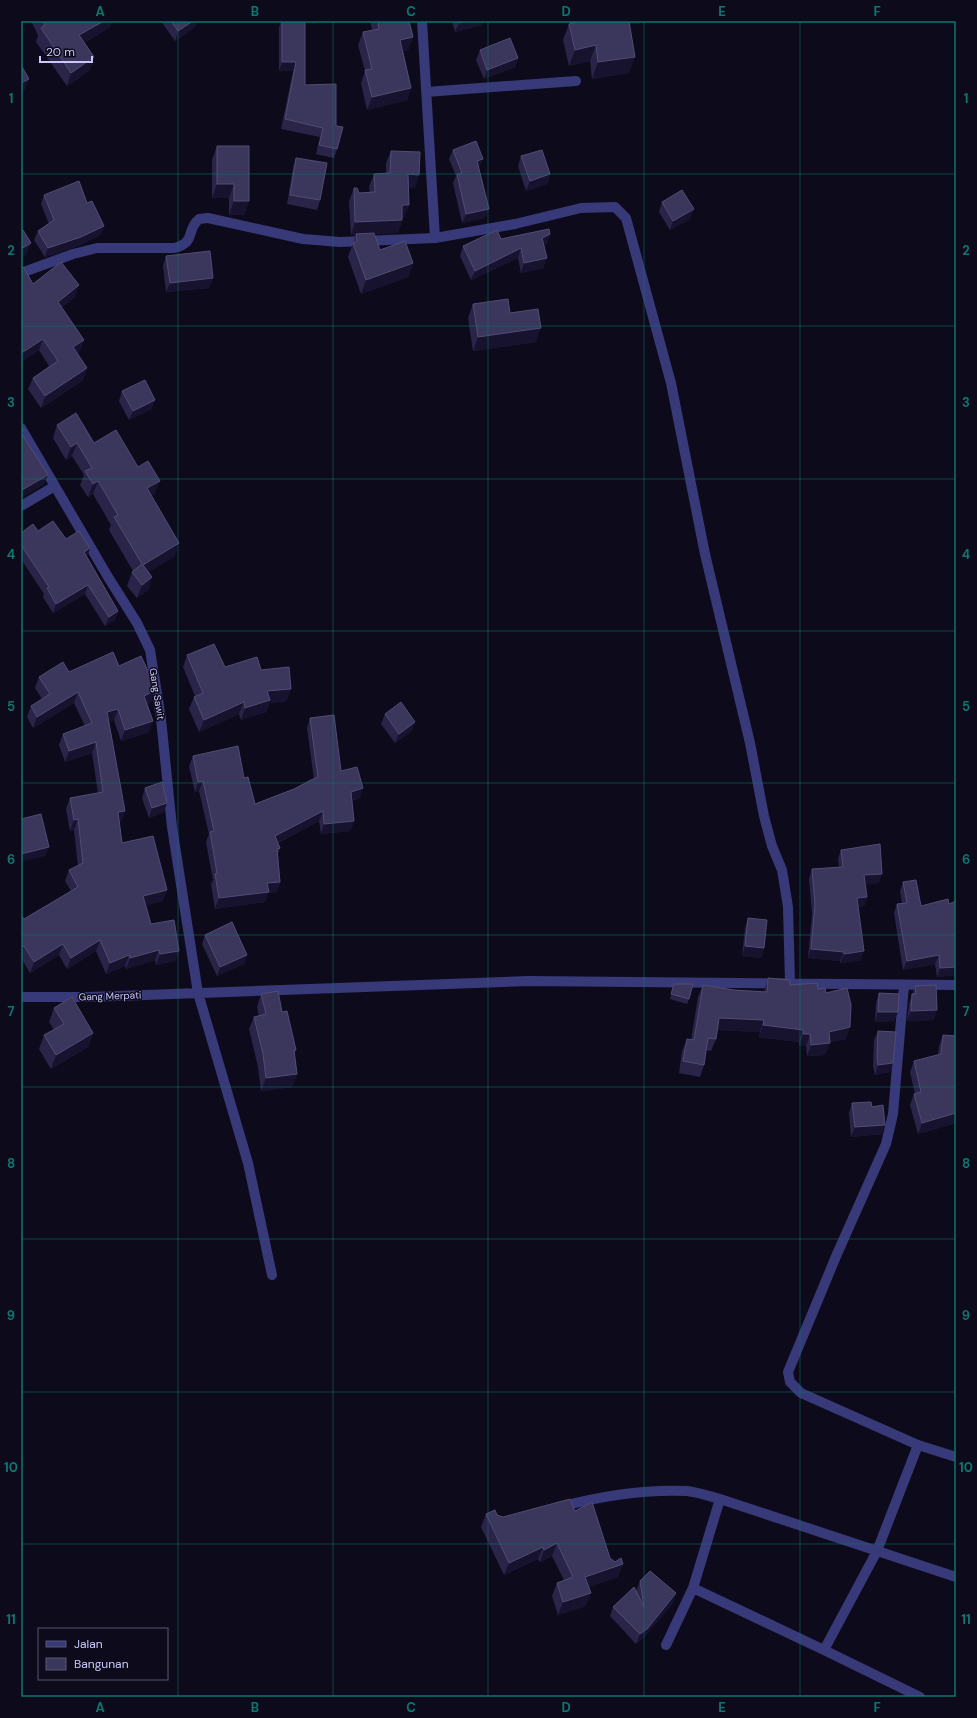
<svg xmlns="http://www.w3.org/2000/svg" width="977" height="1718" font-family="'DM Sans',sans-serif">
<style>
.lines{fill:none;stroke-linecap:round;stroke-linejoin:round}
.minor{stroke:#383978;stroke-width:10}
.wall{fill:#2a2449}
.shaded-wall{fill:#17132e}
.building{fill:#3b365c;stroke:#524c75}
.grid{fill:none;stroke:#0f766e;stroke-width:1;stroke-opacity:0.55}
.labels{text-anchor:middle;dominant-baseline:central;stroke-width:3;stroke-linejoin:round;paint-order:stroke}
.street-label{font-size:10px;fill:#cbc7fd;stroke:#0d0b1b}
.neatline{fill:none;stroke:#0f766e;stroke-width:1.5}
.grid-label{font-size:13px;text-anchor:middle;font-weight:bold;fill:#0f766e}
</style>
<rect width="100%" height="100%" fill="#0d0b1b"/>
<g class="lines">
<!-- minor -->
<path class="minor" d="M422,21L435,238
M426,92L576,81
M21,273L73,254L97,248H174C197,242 185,231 199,219L208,218L303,239L340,242L435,238L515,224L581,208L615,207L626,218L671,383L705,554L750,743L764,816L772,846L782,870L788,907L790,983
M21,428L108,577L137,623L150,650L161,719L172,827L198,993L248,1163L272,1275
M21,506L55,486
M904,985L893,1114L886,1144L837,1254L788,1372L790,1382L801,1393L918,1445L956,1457
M21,997H89L528,981L956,985
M559,1507C601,1496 643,1489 687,1491C697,1492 709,1496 720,1499L956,1577
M693,1588L824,1650L920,1697
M666,1645L693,1588L720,1499
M824,1650L877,1551L918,1445"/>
</g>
<!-- wall -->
<path class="wall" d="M31,21H112L109,28L84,43L94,57L90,70L67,86L36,42L38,35Z
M161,21H197L195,27L175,41Z
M281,21H305V85L336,126L337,149L334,158L316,154L320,137L281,129L293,71H279V28Z
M370,21H409L413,37L408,50L403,51L411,88L407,100L367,110L361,83L365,71L358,45L363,32L372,30Z
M452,21H483L482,25L455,32Z
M569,21H640L638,24H630L629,73L592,79L590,61L569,66L563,40L569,24H570Z
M480,50L518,58L515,67L484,79L476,60Z
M217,146L249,201L244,215H229V198H212V160Z
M453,150L479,168L485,218L462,223L453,183L456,176L449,159Z
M391,151L415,188L408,187L404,218H402V220L398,233L374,234L380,250L413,263L408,277L361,294L348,257L356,235H351L349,201L354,188L359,193H370L369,187L374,174L386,173V163Z
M521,156L550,174L547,184L526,191L518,166Z
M296,158L320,200L317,210L287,204L293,168Z
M44,195L87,203L104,226L100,235L78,246L45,257L34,240L38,231L49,224L41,204Z
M662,202L690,219L670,230L659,212Z
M550,234L547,243L544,245L547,258L543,268L521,273L518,258L471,280L460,256L463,246L501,239Z
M166,256L209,288L166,292L163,266Z
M21,265L33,284L75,297L62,307L80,352L77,353L87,368L83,380L41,408L28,389L33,378L49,366L39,350L21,362Z
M473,304L510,313L536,342L473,351L468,318Z
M122,391L155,400L151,409L129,420L119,401Z
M57,425L94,443L138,467L155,494L151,496L175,556L148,572L152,577L148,590L137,598L127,586L132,572L133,571L109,530L111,525L93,494L88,497L80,485L84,475L72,456L66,460L53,438Z
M38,531L66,539L90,548L87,557L118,611L115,620L105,626L85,594L53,613L43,597L44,594L21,559V533Z
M187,655L225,667L261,670L287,701L270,703L266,712L241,720L239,714L199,732L189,709L194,697L195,696L183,667Z
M119,666L152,701L147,704L149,732L121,741L114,720L108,722L125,811L121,821L119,822L122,843L163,901L146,905L151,924L179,951L175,961L156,965L155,960L126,969L125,966L106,974L96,951L67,969L59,955L30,973L21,958V915L24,919L71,891L65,881L69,870L78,866L74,830L70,831L66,809L70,798L98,793L92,753L65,762L59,745L63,734L85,726L74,703L33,728L27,717L31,706L42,699L35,688L39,677Z
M385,714L412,731L395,743L381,724Z
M310,718L341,771L360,798L352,801L354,821L350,831L321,834L319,821L278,843L280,848L278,854L280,882L277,892L268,893L265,902L215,909L211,884L213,880L206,842L209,834L199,791L195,792L189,766L193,756L244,778L255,804L294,789L314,779L307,728Z
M145,788L164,812L149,818L142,798Z
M841,850L879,883L865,884L867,897L864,906L858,907L861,960L840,963V961L808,958L812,914L809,879L812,869L839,867L838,859Z
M903,882L921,906L956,975L937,977L935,964L903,970L894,913L897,904L902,903L900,891Z
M748,918L764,948L761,958L742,956L745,928Z
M205,935L247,955L244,964L217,976L202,944Z
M768,978L790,985L818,989L826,993L846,1039L830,1042L825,1055L807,1056L806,1046H799V1042L759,1037L760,1032L717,1030L716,1039L711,1051L706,1050L704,1065L700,1077L679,1073L682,1051L687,1039L691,1040L698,997L703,985L734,990L764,992Z
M674,984L689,999L687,1004L670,999Z
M915,986L934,1020L907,1021L909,1004Z
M879,993L898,1012L894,1021L875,1022L876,1003Z
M261,994L282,1012L296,1050L294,1054L297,1074L292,1087L261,1091L258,1067L249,1029L254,1017L259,1016L257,1007Z
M54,1008L93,1033L88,1047L51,1069L39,1049L44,1035L54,1030L49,1022Z
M878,1031L890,1072L875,1075L873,1066L874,1040Z
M943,1035L956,1036V1123L918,1134L910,1105L914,1094H915L910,1072L914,1061L938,1055L939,1046Z
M852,1103L872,1107L882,1134L851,1137L849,1113Z
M575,1511L610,1558L618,1577L589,1587L586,1606L558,1615L552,1596L557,1583L564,1580L552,1556L540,1562L538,1559L504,1575L481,1527L486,1514L497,1515L503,1517Z
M640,1581L673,1603L643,1638L636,1644L610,1616L613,1607L636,1592V1591Z"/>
<!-- shaded-wall -->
<path class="shaded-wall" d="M104,21H112L109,28L74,49L79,35Z
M193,21H197L195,27L175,41L178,31Z
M312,21H334L311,24Z
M465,21H483L482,25L455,32L459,23Z
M623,21H640L638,24L621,25Z
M413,37L408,50L395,53L400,40Z
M596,45L590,61L569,66L575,50Z
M94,57L90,70L67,86L71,73Z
M635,57L629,73L592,79L598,62Z
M518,58L515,67L484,79L487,70Z
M282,62H296L293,71H279Z
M29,79L25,90L21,92V83Z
M411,88L407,100L367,110L372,97Z
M483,159L479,168L477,161Z
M408,174L419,175L415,188L403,187Z
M550,174L547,184L526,191L530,181Z
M217,184H234L229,198H212Z
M234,201H249L244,215H229Z
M402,205H409L404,218H397Z
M489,209L485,218L462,223L466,214Z
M694,209L690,219L670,230L673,221Z
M402,220L398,233L351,235L355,222Z
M104,226L100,235L78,246L45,257L48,248Z
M550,234L547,243L539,247L542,238Z
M31,243L27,254L21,258V249Z
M521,248L518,258L471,280L475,271Z
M547,258L543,268L521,273L524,263Z
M413,263L408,277L361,294L366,280Z
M213,278L209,288L166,292L170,283Z
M79,285L75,297L54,313L58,302Z
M541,328L536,342L473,351L478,337Z
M43,339L39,350L21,362V357L23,352Z
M84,340L80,352L69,359L73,347Z
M87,368L83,380L41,408L45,396Z
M155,400L151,409L129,420L133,411Z
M77,443L72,456L66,460L71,447Z
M48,475L44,485L21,498V494L22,490Z
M98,481L93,494L88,497L93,484Z
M160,481L155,494L142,501L147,488Z
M179,543L175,556L138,578L143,565Z
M90,548L87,557L84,552Z
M152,577L148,590L137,598L142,585Z
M88,585L85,594L53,613L56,604Z
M118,611L115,620L105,626L109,617Z
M291,689L287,701L270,703L266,712L241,720L245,708L267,691Z
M156,690L152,701L140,706L144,696Z
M78,692L74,703L33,728L37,717Z
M244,702L239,714L199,732L204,720Z
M118,709L114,720L103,723L107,712Z
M153,721L149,732L121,741L125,730Z
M415,722L412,731L395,743L399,734Z
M96,742L92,753L65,762L69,751Z
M203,781L199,791L195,792L198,782Z
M363,788L360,798L347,802L351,792Z
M167,803L164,812L149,818L152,808Z
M125,811L121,821L114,823L118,812Z
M323,811L319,821L271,846L275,836Z
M78,819L74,830L70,831L74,820Z
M354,821L350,831L321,834L324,824Z
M49,847L45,856L21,862V854Z
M882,874L879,883L860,885L864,875Z
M280,882L277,892L268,893L265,902L215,909L219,898L267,883Z
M167,890L163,901L139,907L143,896Z
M867,897L864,906L853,908L857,898Z
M100,940L96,951L67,969L71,958Z
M63,944L59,955L30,973L34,962Z
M24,946L21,954V948Z
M745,946L764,948L761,958L742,956Z
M811,949L844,952L840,961L808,958Z
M159,950L155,960L126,969L130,958Z
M179,951L175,961L156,965L160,954Z
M864,951L861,960L840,963L844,954Z
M129,955L125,966L106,974L110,963Z
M247,955L244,964L217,976L220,967Z
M939,955L935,964L903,970L907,961Z
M956,967V975L937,977L940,968Z
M937,1010L934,1020L907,1021L911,1011Z
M878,1012H898L894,1021L875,1022Z
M719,1018L764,1020L760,1032L715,1030Z
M763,1025L803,1030L799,1042L759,1037Z
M850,1027L846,1039L824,1043L829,1032Z
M93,1033L88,1047L51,1069L56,1055Z
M803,1034H810L806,1046H799Z
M830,1043L825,1055L807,1056L811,1045Z
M893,1063L890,1072L875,1075L878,1065Z
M297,1074L292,1087L261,1091L266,1078Z
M956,1113V1123L918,1134L922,1123Z
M885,1125L882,1134L851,1137L855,1127Z
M557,1543L552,1556L540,1562L544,1550Z
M543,1547L538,1559L504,1575L509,1563Z
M623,1564L618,1577L581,1590L585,1577Z
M591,1593L586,1606L558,1615L563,1602Z
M676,1593L673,1603L643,1638L636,1644L640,1634Z"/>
<!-- building -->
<path class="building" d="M43,21H104L79,35L94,57L71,73L41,28L45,25Z
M171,21H193L178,31Z
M282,21H305V85L336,84V126L343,127L337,149L319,145L323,128L285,119L296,62H282Z
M378,21H409L413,37L400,40L411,88L372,97L365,70L372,69L363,32L379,29Z
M458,21H465L459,23Z
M576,21H629L635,57L598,62L596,45L575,50L569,24L576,22Z
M510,38L518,58L487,70L480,50Z
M21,65L29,79L21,83Z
M476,141L483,159L477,161L489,209L466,214L457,174L462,173L453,150Z
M217,146H249V201H234V184H217Z
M542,150L550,174L530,181L521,156Z
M391,151L420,152L419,175L408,174L409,205H402V220L355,222L354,188H357L359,193L375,192L374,174L390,173Z
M296,158L327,163L320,200L290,195Z
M79,181L87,203L92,201L104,226L81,237L48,248L38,231L54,220L44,195Z
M682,190L694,209L673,221L662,202Z
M549,229L550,234L542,238L547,258L524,263L521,248L475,271L463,246L497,230L501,239Z
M23,230L31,243L21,249V232Z
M374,233L380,250L405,241L413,263L366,280L353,243L357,241L356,234Z
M210,251L213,278L170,283L166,256Z
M61,262L79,285L58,302L84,340L73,347L87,368L45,396L33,378L58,361L43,339L23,352L21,349V332L22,331L21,328V265L24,268L33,284Z
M508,299L510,313L538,309L541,328L478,337L473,304Z
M145,380L155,400L133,411L122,391Z
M76,413L94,443L116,430L138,467L148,461L160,481L147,488L179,543L143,565L152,577L142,585L132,572L142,564L114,517L118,515L98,481L93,484L85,471L92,468L77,443L71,447L57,425Z
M21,425L24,430L21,432Z
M21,433L48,475L22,490L21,488Z
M53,521L66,539L79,531L90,548L84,552L118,611L109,617L88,585L56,604L47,588L49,587L21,545V533L33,524L38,531Z
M214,644L225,667L257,657L261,670L289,667L291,689L267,691L270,700L245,708L244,702L204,720L194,697L203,693L187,655Z
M113,652L119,666L141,656L155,686L156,690L144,696L153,721L125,730L118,709L107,712L125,811L118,812L122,843L153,836L167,890L143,896L151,924L174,920L179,951L160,954L159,950L130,958L129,955L110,963L100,940L71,958L63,944L34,962L24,946L21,948V915L24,919L78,887L69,870L83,863L78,819L74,820L70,798L103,792L96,742L69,751L63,734L92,723L78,692L37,717L31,706L50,694L39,677L63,662L69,672Z
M401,702L415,722L399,734L385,714Z
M334,715L341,771L357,767L363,788L351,792L354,821L324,824L323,811L275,836L280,848L277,849L280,882L267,883L269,892L219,898L215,874L217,873L210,832L214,831L203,781L198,782L193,756L238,746L244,778L248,777L255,804L294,789L311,780L318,777L310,718Z
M162,782L167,803L152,808L145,788Z
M41,814L49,847L21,854V819Z
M880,844L882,874L864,875L867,897L857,898L864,951L844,954V952L811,949L815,905L812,869L843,867L841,850Z
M916,880L921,906L948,899L949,904L956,901V967L940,968L939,955L907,961L897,904L907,903L903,882Z
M748,918L767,920L764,948L745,946Z
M232,922L247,955L220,967L205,935Z
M768,978L790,980V985L817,983L818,989L825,988L826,993L847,988L851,1005L850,1027L829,1032L830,1043L811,1045L810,1034H803V1030L763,1025L764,1020L719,1018L716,1039L708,1038L704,1065L683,1061L687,1039L694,1040L703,985L734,990L767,992Z
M674,984H693L689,999L671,994Z
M936,985L937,1010L911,1011L912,994H916L915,986Z
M278,991L282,1012L287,1011L296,1050H294L297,1074L266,1078L263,1054L254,1017L266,1014L261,994Z
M879,993L899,994L898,1012H878Z
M72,997L93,1033L56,1055L44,1035L64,1024L54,1008Z
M878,1031L896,1032L893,1063L878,1065L877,1056Z
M943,1035L956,1036V1113L922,1123L914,1094L921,1092L914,1061L941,1054Z
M871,1102L872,1107L883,1105L885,1125L855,1127L852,1103Z
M570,1499L575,1511L592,1502L610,1558L615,1562L621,1558L623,1564L585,1577L591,1593L563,1602L557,1583L573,1577L557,1543L544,1550L543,1547L509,1563L486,1514L495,1510L497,1515L503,1517Z
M650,1571L676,1593L647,1629L640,1634L613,1607L634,1587L644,1607L640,1581Z"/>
<!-- grid -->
<path class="grid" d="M178,21V1697M333,21V1697M488,21V1697M644,21V1697M800,21V1697M21,174H956M21,326H956M21,479H956M21,631H956M21,783H956M21,935H956M21,1087H956M21,1239H956M21,1392H956M21,1544H956"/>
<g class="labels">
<!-- street labels -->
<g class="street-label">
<text transform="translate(157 694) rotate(81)">Gang Sawit</text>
<text transform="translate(110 996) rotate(-2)">Gang Merpati</text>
</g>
</g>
<!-- border -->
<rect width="977" height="1718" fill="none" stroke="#0d0b1b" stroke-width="44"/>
<!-- legend -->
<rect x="38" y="1628" width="130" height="52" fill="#0d0b1b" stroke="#595675"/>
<rect x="46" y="1641" width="20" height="6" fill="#383978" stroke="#595675"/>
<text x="74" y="1648" font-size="12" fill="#cbc7fd">Jalan</text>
<rect x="46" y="1658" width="20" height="12" fill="#3b365c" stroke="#595675"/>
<text x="74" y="1668" font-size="12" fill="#cbc7fd">Bangunan</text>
<!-- scale -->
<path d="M40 56v6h52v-6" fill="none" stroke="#cbc7fd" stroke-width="2"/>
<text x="46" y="56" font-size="12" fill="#cbc7fd" stroke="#0d0b1b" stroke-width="3" paint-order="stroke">20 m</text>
<rect x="22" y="22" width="933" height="1674" class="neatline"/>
<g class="grid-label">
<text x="100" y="16">A</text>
<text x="255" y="16">B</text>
<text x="411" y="16">C</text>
<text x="566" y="16">D</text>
<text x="722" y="16">E</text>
<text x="877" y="16">F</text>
<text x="11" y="103">1</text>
<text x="966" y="103">1</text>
<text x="11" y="255">2</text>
<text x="966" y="255">2</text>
<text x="11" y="407">3</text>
<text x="966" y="407">3</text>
<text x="11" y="559">4</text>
<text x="966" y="559">4</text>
<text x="11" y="711">5</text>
<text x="966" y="711">5</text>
<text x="11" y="864">6</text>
<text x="966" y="864">6</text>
<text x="11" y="1016">7</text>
<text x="966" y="1016">7</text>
<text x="11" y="1168">8</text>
<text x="966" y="1168">8</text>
<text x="11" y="1320">9</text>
<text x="966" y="1320">9</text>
<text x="11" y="1472">10</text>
<text x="966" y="1472">10</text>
<text x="11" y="1624">11</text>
<text x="966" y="1624">11</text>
<text x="100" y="1712">A</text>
<text x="255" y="1712">B</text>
<text x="411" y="1712">C</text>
<text x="566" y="1712">D</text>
<text x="722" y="1712">E</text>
<text x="877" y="1712">F</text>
</g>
</svg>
